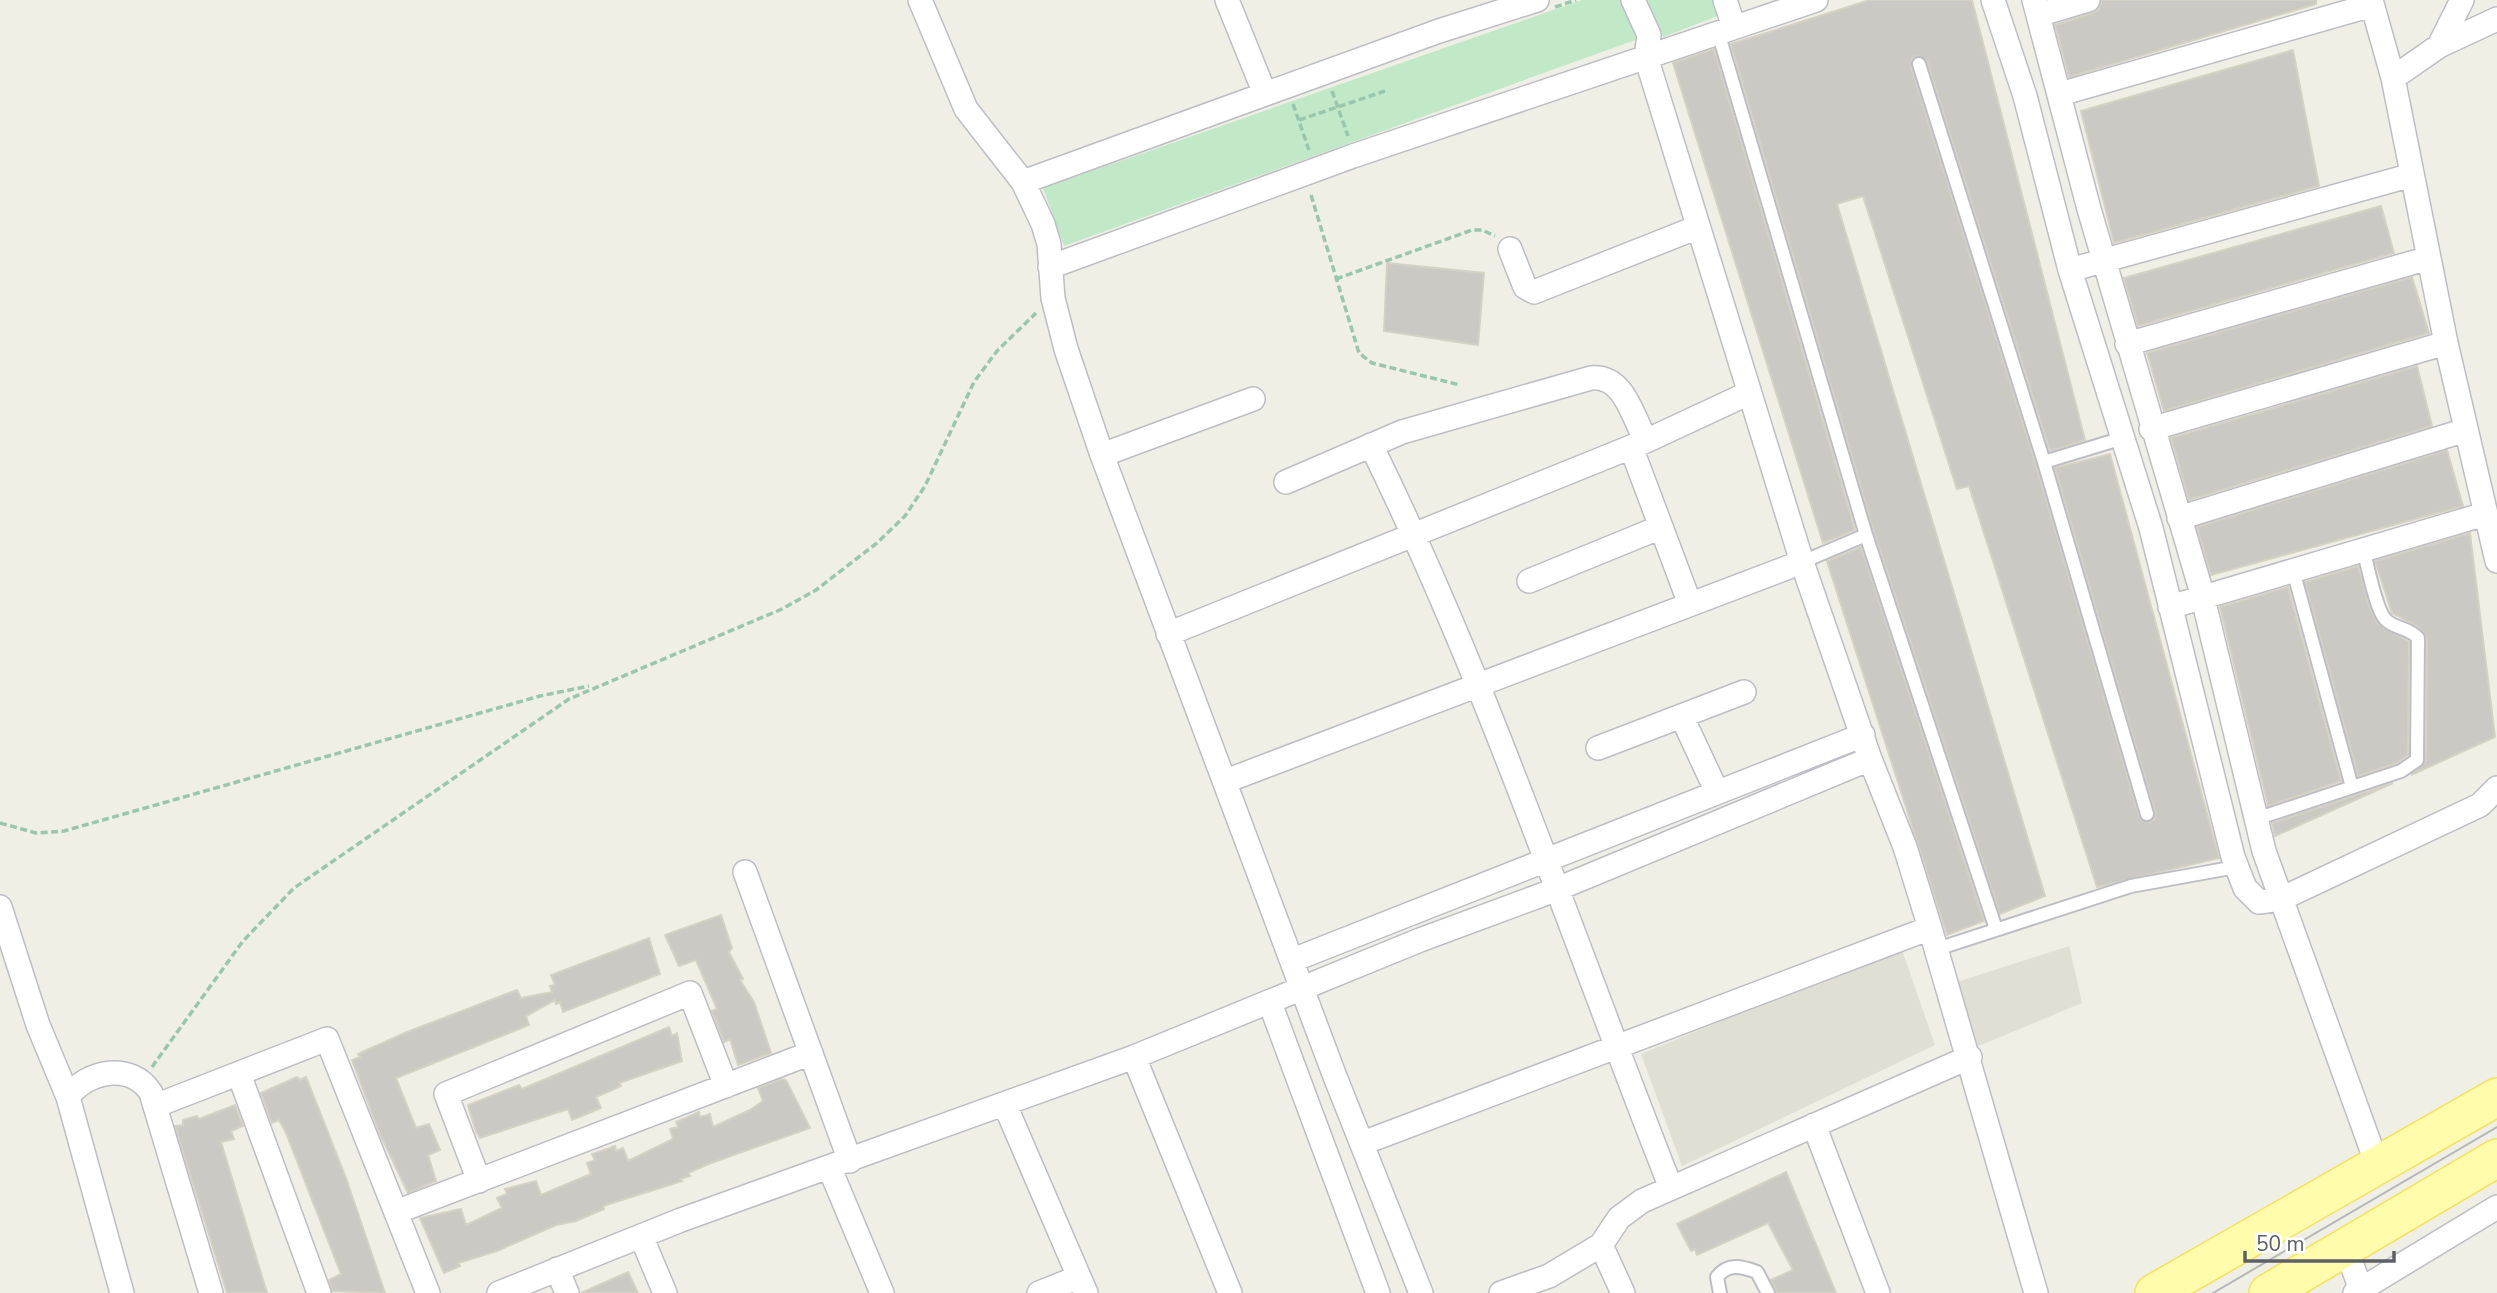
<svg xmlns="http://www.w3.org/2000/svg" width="2497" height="1293" font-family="'Nunito Sans',sans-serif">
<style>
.education{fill:#e0dfd4}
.green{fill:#c1e8c7}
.building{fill:#cbc9c3;stroke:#d5d2c4;stroke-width:2}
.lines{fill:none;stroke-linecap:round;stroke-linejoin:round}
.lane-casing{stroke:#bdbec5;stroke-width:16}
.street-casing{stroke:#bdbec5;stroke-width:26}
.primary-casing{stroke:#f6e158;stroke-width:40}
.path{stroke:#99c7ad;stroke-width:3.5;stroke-dasharray:7 3.5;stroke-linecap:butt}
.lane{stroke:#fff;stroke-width:12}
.street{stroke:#fff;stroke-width:23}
.primary{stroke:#fffdac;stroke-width:37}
.tram{stroke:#b6b7b8;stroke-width:2}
</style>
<rect width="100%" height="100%" fill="#f0efe6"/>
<!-- education -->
<path class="education" d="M2069,946L2082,1003L1974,1048L1954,983Z
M1901,947L1935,1045L1682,1166L1641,1054Z"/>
<!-- green -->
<path class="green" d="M1582,0H1621L1638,39L1064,246L1043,188Z
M1646,0H1712L1718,16L1663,37Z"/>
<!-- building -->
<path class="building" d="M1870,0H1972L2085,440L2050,451L1927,61L1917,56L1912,59L1911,67L2036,465L2139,816L2149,822L2154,819L2155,812L2055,468L2110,454L2219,858L2097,887L1969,486L1957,489L1863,196L1837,204L2045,896L2000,914L1874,532L1731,44Z
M2102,0H2316V4L2069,77L2055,25L2093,13L2099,9Z
M1714,49L1855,530L1823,543L1673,63Z
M2293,50L2319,186L2114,243L2081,111Z
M2381,206L2394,253L2138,326L2124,278Z
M1387,263L1484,273L1478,345L1384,331Z
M2412,277L2429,333L2164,411L2147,353Z
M2417,366L2432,426L2189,500L2171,438Z
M2447,450L2463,506L2211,575L2197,527Z
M2470,533L2495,737L2411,775L2426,761L2427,638L2419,627L2392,613L2375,561Z
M1861,547L1984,921L1947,935L1827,561Z
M2358,566L2370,608L2378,624L2409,642L2408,755L2397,763L2358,776L2305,582Z
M2288,587L2341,781L2268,806L2220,607Z
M2393,783L2275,836L2272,823Z
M721,915L732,948L729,952L743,979L740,980L754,1002L771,1053L738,1065L730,1039L724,1042L712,1011L717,1009L696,960L679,966L665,935Z
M649,938L660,974L563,1012L560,1002L556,1004L555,1000L526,1016L529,1025L396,1078L416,1128L429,1124L440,1150L428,1155L436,1181L408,1193L379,1132L352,1060L360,1057L358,1054L407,1032L517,990L521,998L552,992L550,986L555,985L551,975Z
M669,1027L672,1036L677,1033L682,1061L619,1083L621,1086L596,1097L601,1108L572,1120L568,1109L480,1138L476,1132L468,1105L519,1085L522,1089Z
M297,1077L300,1080L306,1077L346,1178L385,1293L332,1291L329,1280L341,1274L286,1133L279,1120L272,1123L261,1093Z
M782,1079L786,1080L810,1128L711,1163L688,1173L690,1176L680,1179L682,1181L603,1206L604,1209L576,1221L556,1225L497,1251L458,1263L460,1266L444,1273L420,1218L461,1209L466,1225L502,1208L497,1198L507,1194L505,1189L536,1181L541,1195L591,1174L587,1163L595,1160L592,1154L615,1146L616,1151L623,1148L628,1161L673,1139L670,1129L678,1127L676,1122L699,1112L700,1117L710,1114L713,1127L750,1110L763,1101L758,1088Z
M235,1105L243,1126L231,1131L234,1139L221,1142L267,1293H227L175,1126L183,1125V1120L197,1116L199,1119Z
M1786,1172L1836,1293H1777L1771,1280L1793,1270L1768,1223L1697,1255L1695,1249L1691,1251L1677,1224Z
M628,1272L638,1293H581Z"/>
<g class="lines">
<defs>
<path id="lane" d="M1718,32L1866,535
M1919,64L2044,462L2147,814
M2044,462L2123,438
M1802,562L1866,535L1996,929
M2293,570L2352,787
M2256,819L2401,771L2417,760L2418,638C2408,627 2394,629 2385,619C2375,607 2368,566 2363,549
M1937,949L2131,886L2236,867
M1720,1293L1717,1277C1728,1263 1741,1266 1757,1272L1768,1293"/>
<path id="street" d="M920,0L966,109L1023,182L1043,224L1049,244L1053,298L1066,349L1102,455L1334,1074L1421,1293
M1227,0L1265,94
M1633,0L1649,35L1646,57L1802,562L1870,759L1905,847L1930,928L2036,1293
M1725,0L1734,27
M1993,0L2025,96L2070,270L2151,528L2233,857L2245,888L2259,902L2281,899L2480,805L2497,788
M2034,0L2089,209L2201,590L2264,851L2378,1167
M2371,0L2393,78L2446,343L2497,561
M2038,15L2088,0
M2439,46L2462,0
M2393,78L2439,46L2497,19
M2060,94L2372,5
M1023,182L1439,31L1537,0
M1510,249L1525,287L1534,292L1698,227
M1050,267L1353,156L1816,0
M2070,270L2412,175
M2127,344L2429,258
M2151,429L2446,343
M1371,445C1489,685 1573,940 1671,1188
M1631,447L1690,604
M1102,455L1253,399
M1286,482L1402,432L1591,378C1624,375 1632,415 1646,441
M2179,518L2466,430
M1529,581L1661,527
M2170,607L2485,514
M1168,634L1646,441L1749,393
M1682,717L1717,792
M1598,748L1744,692
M1226,781L1802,562
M745,872L850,1161
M0,907L38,1025L68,1097L122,1293
M1293,960L1863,735
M1270,1003L1378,1293
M1134,1057L1230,1293
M239,1074L319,1293
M68,1097C87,1070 132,1062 151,1093L211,1293
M1005,1105L1086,1293
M155,1106L327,1039L428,1293
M1814,1125L1878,1293
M1363,1143L1930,928
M830,1169L882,1293
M479,1181L446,1094L690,993L726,1086
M396,1212L811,1053
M641,1236L665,1293
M1601,1245L1623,1293
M2346,1248L2362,1293
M557,1269L567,1293
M499,1293L681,1220L1134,1057L1420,940L1555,890L1870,759
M1039,1293L1079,1277
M1501,1293L1549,1276L1601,1245L1619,1218L1642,1201L1970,1057
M2355,1293L2497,1207"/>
<path id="primary" d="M2154,1293L2497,1097
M2268,1293L2497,1158"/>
</defs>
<!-- lane casing -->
<use href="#lane" class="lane-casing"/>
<!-- street casing -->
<use href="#street" class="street-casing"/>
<!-- primary casing -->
<use href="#primary" class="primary-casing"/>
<!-- path -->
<path class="path" d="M1555,7L1576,0
M1332,91L1348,136
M1293,104L1309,150
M1299,120L1385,91
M1311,195L1359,353L1372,363L1460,385
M1336,279L1472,230H1482L1495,236
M0,823L36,833L64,831L540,696L589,686
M152,1067L243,941L294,888L569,699L782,609L816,590L877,543L905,516L925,486L974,382L997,351L1036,313"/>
<!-- lane -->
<use href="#lane" class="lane"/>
<!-- street -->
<use href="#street" class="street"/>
<!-- primary -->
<use href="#primary" class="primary"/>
<!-- tram -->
<path class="tram" d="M2213,1293L2497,1127"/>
</g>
<!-- scale -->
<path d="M2245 1251v10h149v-10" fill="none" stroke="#5d6067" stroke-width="3.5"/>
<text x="2256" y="1251" font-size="21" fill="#5d6067" stroke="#ffffff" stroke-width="5" paint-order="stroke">50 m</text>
</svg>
